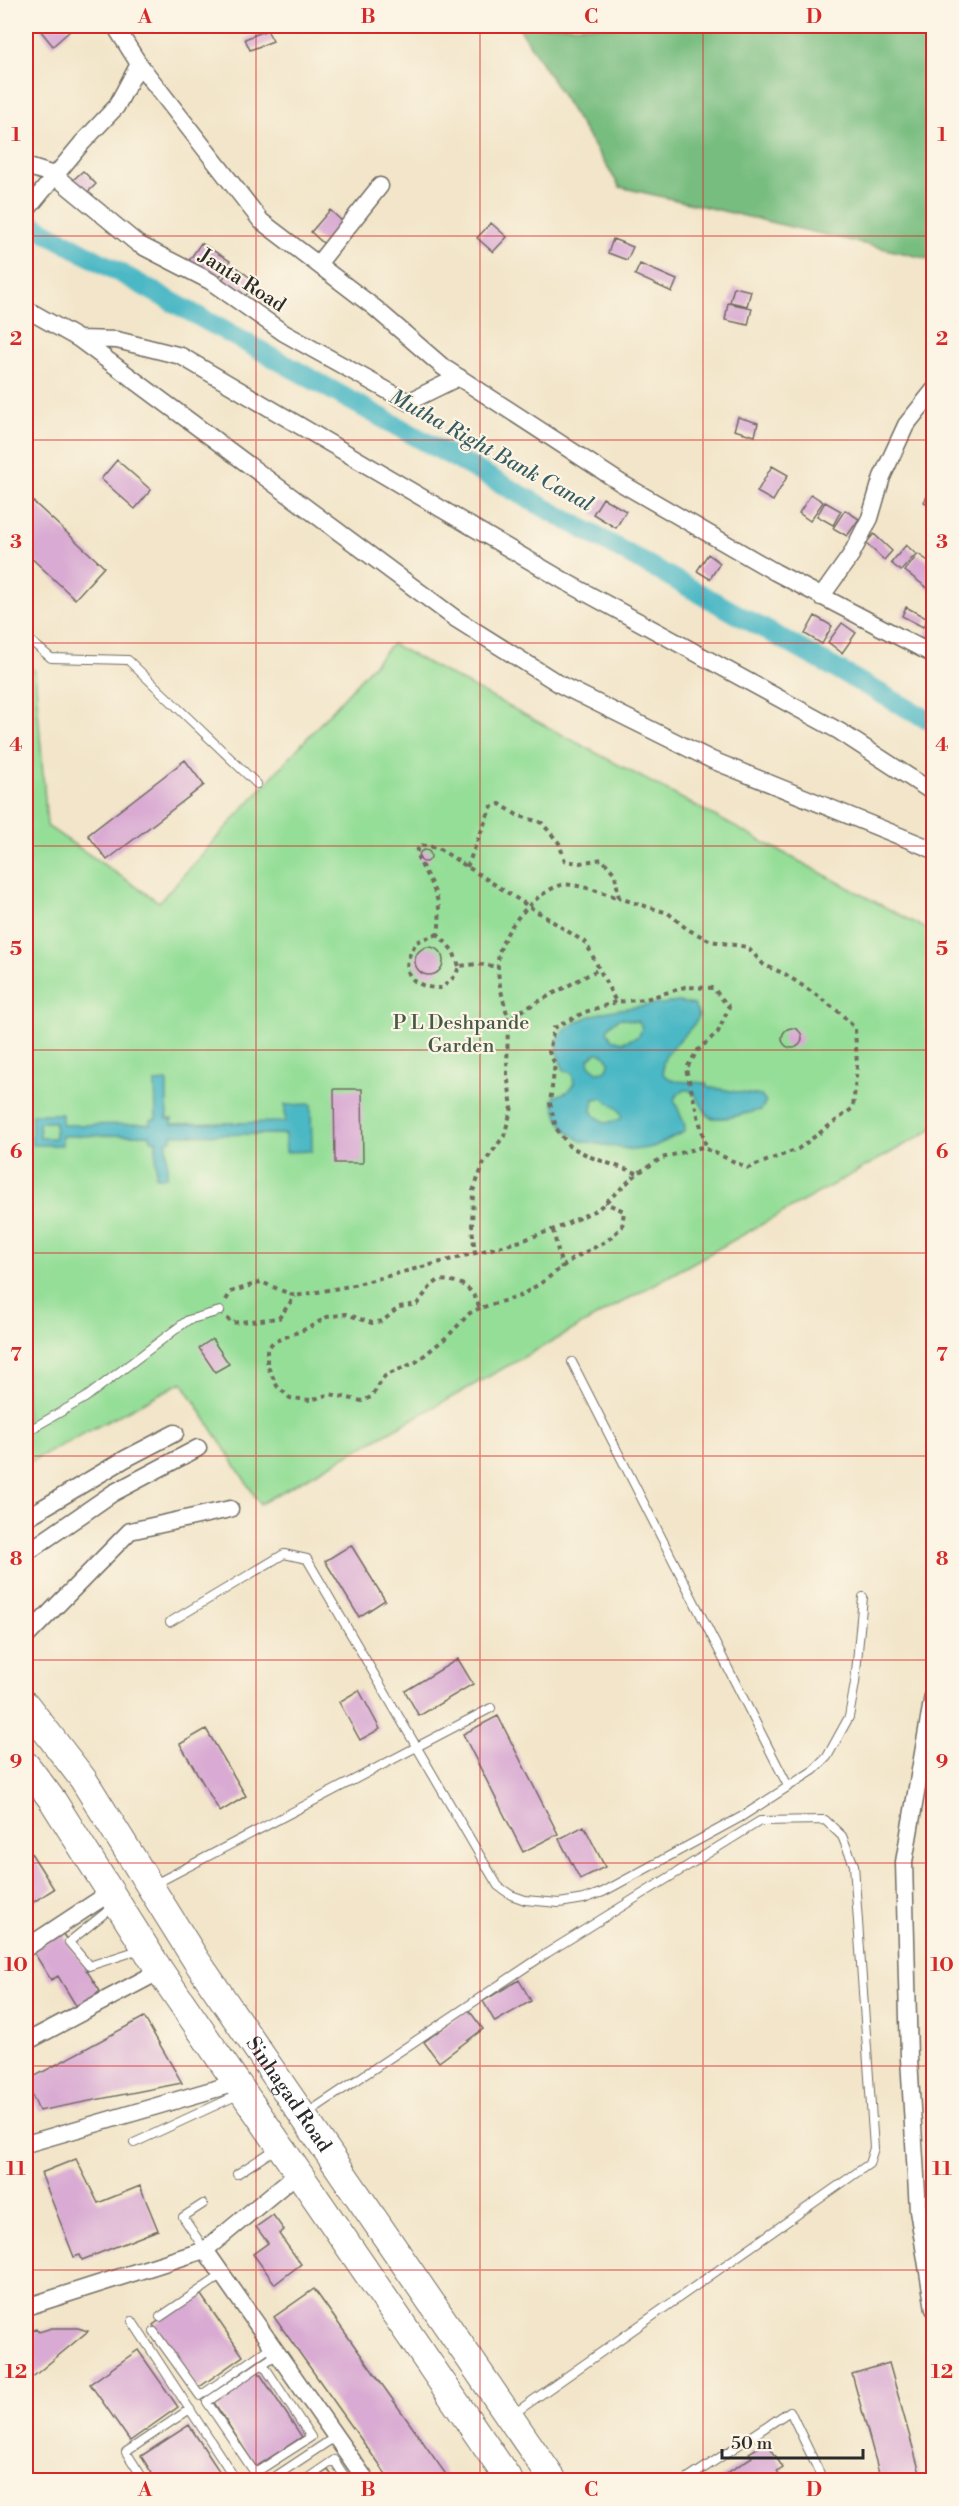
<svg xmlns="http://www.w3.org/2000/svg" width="959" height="2506" font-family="'Libre Bodoni',serif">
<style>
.green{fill:#95de98;stroke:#608462;stroke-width:1.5}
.forest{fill:#78bd80;stroke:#527456;stroke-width:1.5}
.water{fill:#4bb8c5;stroke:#3b7278;stroke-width:1.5;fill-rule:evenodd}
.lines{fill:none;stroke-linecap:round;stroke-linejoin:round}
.canal{stroke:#4bb8c5;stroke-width:20}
.building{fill:#d9aad3}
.service-casing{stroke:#716c62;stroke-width:10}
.minor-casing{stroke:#716c62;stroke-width:19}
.primary-casing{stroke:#716c62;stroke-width:29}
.path{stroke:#716c62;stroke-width:4;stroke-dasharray:4.5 4.5;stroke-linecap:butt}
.service{stroke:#fff;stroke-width:8}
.minor{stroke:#fff;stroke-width:16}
.primary{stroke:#fff;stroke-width:27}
.grid{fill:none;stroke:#d62828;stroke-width:1.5;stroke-opacity:0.55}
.labels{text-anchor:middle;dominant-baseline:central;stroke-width:4.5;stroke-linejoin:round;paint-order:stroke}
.street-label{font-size:20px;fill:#2b2b2b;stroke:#fcf5e5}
.park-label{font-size:20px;fill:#465846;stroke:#fcf5e5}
.water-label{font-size:21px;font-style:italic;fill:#365c61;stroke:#fcf5e5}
.neatline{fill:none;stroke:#d62828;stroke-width:2}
.grid-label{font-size:20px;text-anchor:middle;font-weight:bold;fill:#d62828}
</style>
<rect width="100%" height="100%" fill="#fcf5e5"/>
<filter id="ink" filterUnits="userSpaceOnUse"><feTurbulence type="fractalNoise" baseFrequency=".0167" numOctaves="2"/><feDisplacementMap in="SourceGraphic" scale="12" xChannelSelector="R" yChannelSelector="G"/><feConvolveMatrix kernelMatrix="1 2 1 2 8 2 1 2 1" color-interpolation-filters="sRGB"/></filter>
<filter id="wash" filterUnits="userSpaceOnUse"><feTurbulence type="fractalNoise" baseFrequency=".008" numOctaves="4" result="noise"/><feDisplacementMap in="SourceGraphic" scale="24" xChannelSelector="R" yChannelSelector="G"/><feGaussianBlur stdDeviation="1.35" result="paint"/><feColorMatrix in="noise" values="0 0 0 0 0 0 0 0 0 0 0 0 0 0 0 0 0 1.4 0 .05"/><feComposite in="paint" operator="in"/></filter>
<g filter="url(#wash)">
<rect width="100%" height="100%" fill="#f2e5c9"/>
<!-- green -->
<path class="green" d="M392,644L930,931L933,935V1129L260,1504L182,1382L26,1464V664L35,671L47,826L159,902Z"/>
<!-- forest -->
<path class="forest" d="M518,26H933V260L620,187Z"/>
<!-- water -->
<path class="water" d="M679,1002L694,1005L699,1016C691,1036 655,1051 664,1075L674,1081L706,1083L708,1087L761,1096L766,1102L761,1110C750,1112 719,1122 710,1117C701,1112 693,1072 674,1099L685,1126L684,1132L653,1147L634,1150L581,1141L567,1131L558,1118L553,1101L554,1097L569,1091L574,1083L572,1073L565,1071C557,1060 556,1049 559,1036C587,1006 642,1007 679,1002ZM620,1018L639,1022L642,1028L639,1036L623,1042L612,1039L607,1031L610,1025ZM596,1053C606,1053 614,1061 605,1071L597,1072L590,1066L589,1059ZM602,1098L619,1110L622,1116L621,1119L606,1123L595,1116L592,1110L594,1099Z
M167,1081V1119H172V1124L285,1122V1105L311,1104L312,1151L286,1152L285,1134L172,1135V1140H167V1177H156V1140H151L150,1135L62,1136V1145H32V1114H62V1125L150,1124V1120L156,1119L155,1082ZM39,1122H55V1138H40Z"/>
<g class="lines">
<!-- canal -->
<path class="canal" d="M26,221L934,723"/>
</g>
<g id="blocks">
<!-- building -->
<path class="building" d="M45,26H67L71,30L53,46L40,30Z
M267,30L273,41L250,50L245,39Z
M83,171L96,184L86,194L73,180Z
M330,210L343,222L324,244L311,232Z
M491,223L507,237L493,252L477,238Z
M613,239L633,247L627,260L608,253Z
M201,243L230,261L217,281L188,262Z
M640,264L677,280L672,292L635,275Z
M233,265L256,282L244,298L221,281Z
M734,287L751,291L747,306L730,302Z
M728,303L752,308L748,325L725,320Z
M738,417L758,423L755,436L734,430Z
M117,460L151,490L135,509L101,479Z
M772,466L788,475L773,501L757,492Z
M934,484V507L924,502Z
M811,494L823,502L810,521L799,513Z
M26,495L104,567L75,599L26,553Z
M603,498L626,511L616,528L593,514Z
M825,502L841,511L833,525L817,516Z
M845,510L859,519L847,536L833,528Z
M874,534L892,551L884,560L866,543Z
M906,545L916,554L901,571L891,563Z
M708,554L720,563L710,579L697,571Z
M918,554L934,565V593L905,571Z
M906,607L928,619L923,627L902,616Z
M934,615V644L923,639Z
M815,616L832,626L822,644L805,634Z
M842,623L856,633L842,653L828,642Z
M185,760L204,785L107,860L88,835Z
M419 856a6 6 0 1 1 12 0a6 6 0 1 1-12 0Z
M415 961a14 14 0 1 1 28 0a14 14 0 1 1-28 0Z
M782 1038a10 10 0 1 1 20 0a10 10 0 1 1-20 0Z
M334,1089H362L363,1163H335Z
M212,1339L229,1364L215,1372L199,1348Z
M351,1545L385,1600L359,1617L325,1561Z
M458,1659L473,1684L419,1716L405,1691Z
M359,1690L380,1729L360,1740L339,1702Z
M498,1716L558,1834L523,1852L463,1734Z
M206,1729L246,1796L220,1812L180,1744Z
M584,1826L605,1867L580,1879L559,1839Z
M31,1853L54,1889L26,1907V1856Z
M61,1931L100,1991L78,2009L58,1976L51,1980L33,1951Z
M519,1980L531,2001L495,2022L483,2001Z
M468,2009L483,2029L439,2062L424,2042Z
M144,2017L182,2083L39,2111L26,2081Z
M76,2159L98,2203L140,2186L158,2230L82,2260L80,2255L74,2257L41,2173Z
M273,2215L284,2230L279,2234L301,2264L275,2284L253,2254L268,2243L256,2227Z
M314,2289L450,2480H390L274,2317Z
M199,2292L243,2356L198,2388L153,2325Z
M36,2328L39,2332L52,2328H78L88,2331L29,2380L26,2376V2333Z
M138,2350L178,2407L130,2441L90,2384Z
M889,2363L922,2480H881L852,2374Z
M258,2371L302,2437L256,2467L213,2401Z
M189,2425L225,2480H156L141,2456Z
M767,2442L783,2468L777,2472L783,2480H716L752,2457L749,2453Z
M328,2470L335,2480H313Z"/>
</g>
</g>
<g filter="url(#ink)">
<use href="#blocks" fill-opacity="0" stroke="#716c62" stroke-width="1.5"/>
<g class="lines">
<defs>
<path id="service" d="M26,637L51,658L128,660L257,784
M572,1362L788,1786
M26,1432L85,1398L188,1320L220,1311
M170,1622L284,1554L307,1559L479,1854L498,1886L511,1895L525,1900L559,1903L584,1899L603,1892L741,1817L814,1770L827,1757L849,1717L855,1683L863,1597
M153,1885L491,1708
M115,1905L69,1942L89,1966L142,1949
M306,2114L547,1953L760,1821L825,1820L842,1836L854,1865L874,2148L869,2164L512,2415
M134,2143L240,2094
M237,2174L277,2148
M203,2204L183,2217L205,2250
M160,2317L222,2275
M132,2321L236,2480
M154,2332L200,2396L272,2346
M263,2364L311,2437L255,2473L207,2402L270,2359L277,2354
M144,2480L126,2452L190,2409
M270,2480L335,2437
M305,2480L334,2460L347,2480
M686,2480L790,2411L823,2480"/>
<path id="minor" d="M115,26L139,64L261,221L375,308L443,367L621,483L775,572L934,655
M26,166L54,175L138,244L210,281L284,333L408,402L459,377
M26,211L82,143L116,107L139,64
M318,264L380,186
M26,309L79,339L456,619L561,685L712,760L934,850
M79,339L117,340L181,356L566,582L839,731L934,793
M821,597L851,555L870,518L882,477L906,425L934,390
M26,1518L125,1459L175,1433
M26,1553L113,1493L198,1448
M26,1637L130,1531L230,1509
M934,1690L904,1862L909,2058L918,2210L934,2309
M26,1948L111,1892
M26,2042L160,1971
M26,2144L236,2083
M205,2250L366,2480
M26,2307L205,2250L298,2173"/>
<g id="primary">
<path id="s1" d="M26,1705L83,1779L196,1960L553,2480"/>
<path d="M26,1765L53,1801L160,1971L509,2480"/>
</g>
</defs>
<!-- service casing -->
<use href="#service" class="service-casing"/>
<!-- minor casing -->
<use href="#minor" class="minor-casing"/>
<!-- primary casing -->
<use href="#primary" class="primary-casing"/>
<!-- path -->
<path class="path" d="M467,867L491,807L500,804L517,815L542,823L559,843L565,861L580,863L602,859L615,874L619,898C606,894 574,882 561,885C536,892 504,928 499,954C495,975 503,997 508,1018
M438,934L416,942C414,947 409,954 408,960C403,981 425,989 442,988L456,975L459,966L478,964L499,967
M459,966L453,951L438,934C444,894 430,887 416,853L420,845L438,848L586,943L616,1002
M637,1173L593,1158L569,1146L556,1128L550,1103L555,1064L549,1052L554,1028L585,1012L616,1002L646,999L685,987L713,988L729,1007L718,1032L698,1050L686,1069L706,1147
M553,1230L562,1268
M475,1254L472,1227L473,1191L484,1163L504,1136L512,1107L507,1074L508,1018L599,969
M226,1300L231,1292L261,1282L295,1296L350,1286L521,1241L560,1227L598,1209L638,1173L662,1158L702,1147L748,1168L798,1149L853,1108L857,1066L855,1028L839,1012L812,992L785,974L764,965L747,947L711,941L687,929L668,913L619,898
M480,1308L470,1313L448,1336L416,1362L385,1376L371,1397L362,1401L330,1394L311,1400L290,1398L277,1386L267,1365V1350L273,1342L308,1328L327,1317L346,1314L372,1323L383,1321L399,1307L417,1304L431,1286L439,1280C464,1281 470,1286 480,1308L520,1296L544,1281L571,1260L608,1240L622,1227L624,1211L605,1203
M227,1318L231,1323L279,1318L295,1296"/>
<!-- service -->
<use href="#service" class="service"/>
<!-- minor -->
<use href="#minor" class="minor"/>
<!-- primary -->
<use href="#primary" class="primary"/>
</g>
</g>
<!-- grid -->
<path class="grid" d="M256,26V2480M480,26V2480M703,26V2480M26,236H934M26,440H934M26,643H934M26,846H934M26,1050H934M26,1253H934M26,1456H934M26,1660H934M26,1863H934M26,2066H934M26,2270H934"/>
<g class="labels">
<!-- street labels -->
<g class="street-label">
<text transform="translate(242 281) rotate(33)">Janta Road</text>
<text stroke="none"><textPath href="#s1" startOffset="470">Sinhagad Road</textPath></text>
</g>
<!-- park labels -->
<g class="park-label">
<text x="461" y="1023">P L Deshpande<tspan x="461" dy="23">Garden</tspan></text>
</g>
<!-- water labels -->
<g class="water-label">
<text transform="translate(491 451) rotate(29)">Mutha Right Bank Canal</text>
</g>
</g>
<!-- margin -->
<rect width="959" height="2506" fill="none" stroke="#fcf5e5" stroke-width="66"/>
<!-- scale -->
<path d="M722 2449v9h141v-9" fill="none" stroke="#2b2b2b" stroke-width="3"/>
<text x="731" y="2449" font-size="18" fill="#2b2b2b" stroke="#fcf5e5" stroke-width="4.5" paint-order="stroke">50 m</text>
<rect x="33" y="33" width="893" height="2440" class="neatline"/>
<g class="grid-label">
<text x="145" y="23">A</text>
<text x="368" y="23">B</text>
<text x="591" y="23">C</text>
<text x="814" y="23">D</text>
<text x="16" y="141">1</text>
<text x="942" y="141">1</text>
<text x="16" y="345">2</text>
<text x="942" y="345">2</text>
<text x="16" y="548">3</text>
<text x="942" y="548">3</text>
<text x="16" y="751">4</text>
<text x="942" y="751">4</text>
<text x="16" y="955">5</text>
<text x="942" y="955">5</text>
<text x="16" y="1158">6</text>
<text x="942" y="1158">6</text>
<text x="16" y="1361">7</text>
<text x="942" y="1361">7</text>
<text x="16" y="1565">8</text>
<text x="942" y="1565">8</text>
<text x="16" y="1768">9</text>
<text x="942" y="1768">9</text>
<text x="16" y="1971">10</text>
<text x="942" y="1971">10</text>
<text x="16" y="2175">11</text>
<text x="942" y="2175">11</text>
<text x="16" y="2378">12</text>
<text x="942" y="2378">12</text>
<text x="145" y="2496">A</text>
<text x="368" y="2496">B</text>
<text x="591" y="2496">C</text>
<text x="814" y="2496">D</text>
</g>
</svg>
